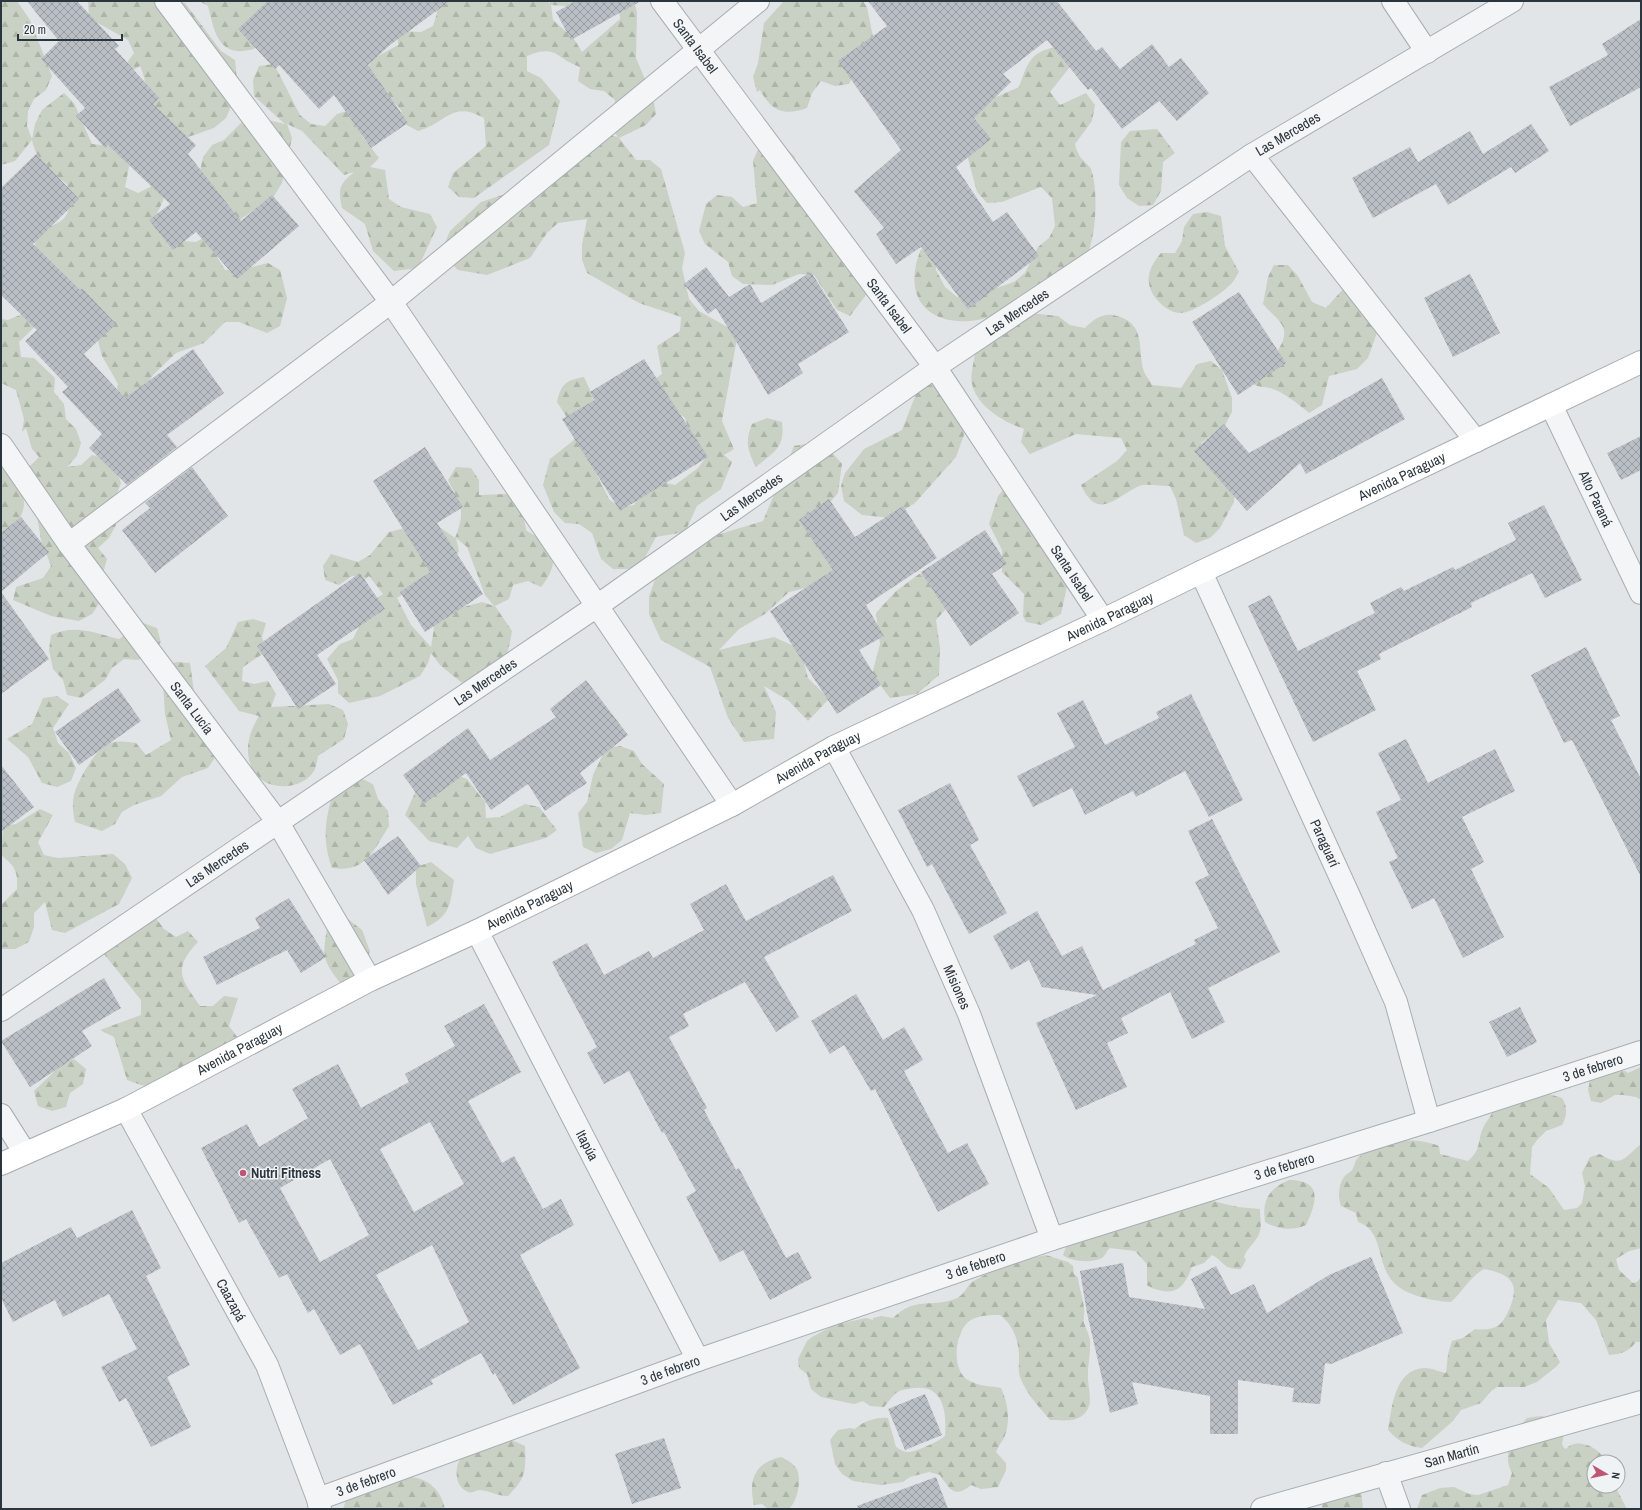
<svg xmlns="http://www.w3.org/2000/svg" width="1642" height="1510" font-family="'Archivo Narrow',sans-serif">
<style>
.forest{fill:url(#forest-firs);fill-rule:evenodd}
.building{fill:url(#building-cross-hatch);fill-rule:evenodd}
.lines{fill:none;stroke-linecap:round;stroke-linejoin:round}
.street-casing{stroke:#a7adb1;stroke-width:24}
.secondary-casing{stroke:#a7adb1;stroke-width:24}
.street{stroke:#f3f5f7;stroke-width:22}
.secondary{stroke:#fff;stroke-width:22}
.poi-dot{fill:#be5574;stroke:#f0f3f5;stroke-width:1.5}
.labels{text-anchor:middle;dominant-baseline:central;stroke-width:3;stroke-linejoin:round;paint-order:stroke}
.street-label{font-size:14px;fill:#2b353d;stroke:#f0f3f5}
.poi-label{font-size:14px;font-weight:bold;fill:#2b353d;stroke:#f0f3f5;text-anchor:start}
</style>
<defs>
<pattern id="forest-firs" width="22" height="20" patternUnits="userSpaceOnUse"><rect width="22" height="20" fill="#c8d1c3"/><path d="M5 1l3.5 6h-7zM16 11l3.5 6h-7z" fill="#acb4a8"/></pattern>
<pattern id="building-cross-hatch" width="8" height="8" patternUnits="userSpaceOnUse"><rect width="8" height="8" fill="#b9bfc4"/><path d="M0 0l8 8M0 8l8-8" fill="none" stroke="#979ca0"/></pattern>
</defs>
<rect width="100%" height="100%" fill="#e1e5e8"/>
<!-- forest -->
<path class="forest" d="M1,1H17L30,20L52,76L46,90L34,99L28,111L27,126L32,139L35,124L42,110L64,93L74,103L92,144L120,147C136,120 155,98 140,66L89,95L126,64L134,53L128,40L89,18L88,1H170L185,3L221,51L235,60L238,90L226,118L214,128L131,157L125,187L138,193L152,186L166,187L163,201L156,215L157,230L168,240L196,242L209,235L200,171L203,157L212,145L224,140L244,120L259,118L285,124L254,96L253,80L259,66L274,64L300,115L311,124L325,126L337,114L351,110L362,136L379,158L370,167L385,170L389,199L401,207L430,214L437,227L418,268L394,271L373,251L365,224L342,208C338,188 339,185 354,172L344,175L302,131L287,124L292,138L282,183L274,196L225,230L217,241V257L225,270H239L268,263L280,270L287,298L280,326L267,333L239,322H225L204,343L176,353L153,375L129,413L114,411L118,384L102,356L96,334L34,252L36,238L43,228C72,222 71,209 67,184C49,170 37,163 32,140L15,161L1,165Z
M199,1H272C270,13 269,26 266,37C263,44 255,49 249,50C218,57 214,30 208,6Z
M434,1H548L550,4V1H596L579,7L551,5L553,20L574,39L582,52L620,19L619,5L634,1L637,12L636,58L653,98L656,114L646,125L619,138L636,160H650L661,169L685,253L682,268L689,299L699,311L738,333L722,421L734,449L724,455L732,462L721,489L697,506L685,532L656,537L642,563L628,569H613L601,559L592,533L579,524L565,523L554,512L543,485L550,459L574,440L573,427L557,402C561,384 566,380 584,377L596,403L589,459L609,499L620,508L634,505L648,479L675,485L698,468L707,456L692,444L685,418L669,405L637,392L662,374L657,346L680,331L681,317L639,303L587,273L582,260V245L587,219L558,223L547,233L530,258L487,275L458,270L448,260L444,245L450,231L481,202L521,189L543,169L551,155L589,136L603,133L618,137L613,130L615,100L604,91L590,89L578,81L580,67C554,58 558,44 527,56V71L541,78L560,101L549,145L474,198L459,197L448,187L453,173L486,146L484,118C451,100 447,123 418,131L405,124L401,110L380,87L351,95L373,59L398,45V31L421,32L433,26L437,13Z
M784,1H863L867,7L873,37L849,84L835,86L821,81L812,93L807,108C785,116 772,112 760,90L757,92L753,77L758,63L764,23Z
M1055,47L1069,53V68L1050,92L1060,105L1086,93L1095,105L1092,121L1075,144C1076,149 1078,154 1081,158C1084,162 1089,165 1091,169C1099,190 1097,250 1080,266C1070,274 1049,276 1038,284C1026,292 1016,306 1003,312C950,336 895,313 921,249L935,255L936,270L945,287L957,297L973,296L1014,282L1025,273L1038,247L1049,238L1055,226L1052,198L1041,187L1002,202L987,203L977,192L966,151V110L1019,87C1028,63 1029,53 1055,47Z
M1157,129L1175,153L1163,162L1161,191L1153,205L1139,206L1127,198L1119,185L1121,142L1130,131Z
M772,144L785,147L795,157L800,186L869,291L850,316L837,310L814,275L799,274L772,285L743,284L732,276L728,262L705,244L699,231L706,204L717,195L732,197L743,207L757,203L753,161L759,147Z
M1207,212L1221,216L1225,246L1239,272C1236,276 1234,282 1230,285C1221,294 1193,313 1180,313C1167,313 1150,296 1149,283C1147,272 1154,261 1161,253H1175L1182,241L1184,227L1193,214Z
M1274,265H1288L1298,276L1312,302L1326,308L1344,288L1357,281L1370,287L1378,330L1368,358L1357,369L1329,376L1322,405L1309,413C1298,404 1286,394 1273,389C1262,385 1260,390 1250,381C1261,369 1293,343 1282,325C1278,318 1269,311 1263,304L1268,277Z
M34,309L41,321L19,342L21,357L34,358L55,378L54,392L64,404L66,419L76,429L81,443L77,456L67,467L81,465L92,455L106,459L116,470L121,483L111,511L116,525L109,538L98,548L107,559L99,587L100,602L92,614L79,621L51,616L13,600L16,587L43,578L51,566L41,540L29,467L39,457L32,449L26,428L22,432L24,419L16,390L1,383V319L8,320Z
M1029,313L1058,316L1070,325L1085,328C1094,319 1104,312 1117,316C1147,324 1137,350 1144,372C1146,376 1150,381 1152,385L1181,388L1197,364L1211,361L1222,370L1232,398V412L1225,425L1201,443L1202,459L1235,486L1234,502L1220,528L1210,538L1196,543L1184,535L1176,499L1170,486C1161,486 1146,483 1139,486C1115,497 1098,522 1081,485L1117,461L1127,450L1121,438L1076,434L1030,454L1021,442L1024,429C1003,422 977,406 972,384C970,375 974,362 975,353Z
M932,384L947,386L961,404L964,435L956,457L915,503L891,518L862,515L844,501L841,486L845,473L864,449L902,430L918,389Z
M767,418L782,422C785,448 775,451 756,467C747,449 745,442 752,424Z
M822,441L842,464L838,493L818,516L850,563L817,585L789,592L765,614L739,629L719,650L774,637L800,649L808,678L829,699L808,721L789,701L764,686L776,712L774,739L744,742L728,718L710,667L661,640L649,614V596L659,569L707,538L763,521L794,446Z
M1,458C14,477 34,497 18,521C14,526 6,531 1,535Z
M456,467L471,468L479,480V495L506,494L521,500L526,530C532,535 545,540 549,547C558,561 550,576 541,587L528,581L513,585L509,599L495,606L512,631C510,641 509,652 503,661C497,669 472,679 462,683L440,665L431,653L428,663L420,676L380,696L349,703L338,693V680L327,659L340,644L353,639L370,602L383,594L369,576L366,579L352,576L339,585L325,580L323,566L331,554L358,562L370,555L389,532L431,521L455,538C466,510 461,506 448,480ZM456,538L467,547L485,595L494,606L482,602L441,613L431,624L434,628L431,647L411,625L397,598L436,572L450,566L459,551Z
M1016,488L1069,577L1061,614L1041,625L1026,622L1023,616L1024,594L1002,572V550L989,524L998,496L1003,490Z
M949,570L955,599L936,620L940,648L939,675L917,694L890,698L872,674L880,644L876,613L895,592L919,574Z
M253,619L266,623L262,637L267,651L243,667L242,681L254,684L268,681L276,694L271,707L329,704L343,710L348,724L344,739L318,756C317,761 316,767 314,771C300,793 260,791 251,766C244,748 250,731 259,716L239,711L205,666L226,648L238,622Z
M143,623L157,628L161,642L152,654L138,660L124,659L112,668L105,680L81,698L67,695L63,680L53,669L49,650L51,635C76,624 93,633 119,639Z
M176,662L190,663L198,720L216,756L208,768L182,777L161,796L134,805L122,812L115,824L102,831L75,822C73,812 72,805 74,795C77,782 96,748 108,744C118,740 127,742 136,743L146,755L171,740L165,714L162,668Z
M57,696L69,704L53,728L58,743L69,753L76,768L71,781L57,787L42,783L28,757L7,739L32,724L43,698Z
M620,746L634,751L642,764L664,784L661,813L646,815L630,813L622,840L611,849L596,853L583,847L578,813L587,802L593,775L606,748Z
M454,774L467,779L485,802L486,818L500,817L525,804L539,807L557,830L546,838L490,854L476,848L468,836L457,848L429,841L405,815L417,788Z
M360,778L373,784L378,799L388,811L389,826C373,851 366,873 332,868C321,837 326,819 334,788Z
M40,809L53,815L38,842L44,855L58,858L113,854L125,864L132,878L119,904L65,933L52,930L45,902L34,913V927L29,942L15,949H1V905L17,889C18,871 15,866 1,855L3,826L16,824Z
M431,862L454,880C450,904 451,915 427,927L416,884V867Z
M344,916L362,930L370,951L363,981L341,984C320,957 323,955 328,922Z
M155,917L164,929L176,937L188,931L198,942C172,969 181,979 200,1006H213L224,996L238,998L229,1026L238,1038L170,1090L141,1085L127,1080L114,1037L100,1030L141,1015V1000L104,954L107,941Z
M74,1059L86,1069L83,1084L70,1093L66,1107L52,1111L38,1106L34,1091L61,1065Z
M1641,1067V1100L1636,1097L1623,1095H1615L1601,1103L1591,1101L1588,1090L1590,1080C1601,1075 1617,1065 1628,1073Z
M1543,1092L1562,1098C1568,1107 1567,1116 1562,1125L1546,1131L1537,1140L1532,1147L1530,1174L1549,1188L1564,1210L1577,1208L1582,1203L1585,1186L1582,1173L1590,1157L1600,1154C1622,1168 1624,1158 1641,1144V1248L1629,1251L1616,1259L1619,1270L1633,1283L1637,1282L1641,1277V1342H1636C1628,1352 1622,1354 1609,1355L1596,1320L1581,1303L1558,1300L1546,1320L1549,1343L1560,1362L1557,1366L1537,1382L1524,1387H1497L1490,1392L1481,1403L1461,1410L1453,1421L1422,1448C1407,1446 1398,1441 1388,1430C1392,1408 1394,1369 1425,1368C1432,1368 1440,1372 1446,1373L1448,1354L1452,1341L1463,1338L1475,1329C1483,1330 1492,1330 1499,1325C1507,1319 1517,1295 1513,1285C1509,1274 1494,1271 1484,1269C1470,1277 1463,1291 1451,1302C1432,1301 1401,1295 1390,1278C1377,1260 1382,1229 1358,1222L1356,1213L1341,1206C1338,1198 1338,1185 1344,1177C1346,1174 1349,1173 1351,1171C1355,1168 1354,1161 1358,1158C1375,1139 1417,1136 1439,1146L1440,1154L1468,1161C1482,1150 1477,1139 1484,1126C1487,1120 1491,1117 1493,1110Z
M1289,1180C1323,1180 1317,1202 1306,1225C1291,1231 1279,1230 1265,1222C1262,1199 1269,1189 1289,1180Z
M1208,1200L1238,1207L1260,1209C1260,1219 1263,1229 1257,1238C1252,1246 1247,1248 1244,1257L1246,1260L1241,1269C1222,1269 1225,1262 1212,1255L1204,1263L1192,1267C1186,1282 1180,1294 1162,1291C1156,1289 1152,1289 1147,1285V1264L1135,1251L1110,1248C1106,1251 1106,1255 1102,1258C1093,1263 1071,1262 1063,1255L1068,1242Z
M1046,1255L1068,1262L1073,1266L1074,1274L1078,1278C1079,1288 1083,1297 1084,1308C1085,1313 1083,1318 1084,1323C1086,1329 1089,1334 1090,1340C1091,1354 1087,1367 1088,1380C1089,1391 1093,1405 1085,1413C1077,1423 1061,1420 1050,1420C1039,1407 1026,1393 1020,1377C1018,1371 1019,1364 1019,1358C1019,1341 1014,1326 1000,1315C989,1315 975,1315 967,1323C955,1335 951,1370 968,1380C978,1386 989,1386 1001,1388C1008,1403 1011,1421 1004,1438C1001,1443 998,1447 996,1452L1006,1463V1470L998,1487L981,1489L971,1485C963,1492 955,1496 947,1485C945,1481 942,1480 940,1475L929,1472L910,1477L903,1482L881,1485L853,1481L842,1474L835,1464L830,1440L838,1430L850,1428L855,1429C864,1421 876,1417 888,1418L896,1447C900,1449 903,1452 907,1452C914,1453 940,1441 945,1436C947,1413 944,1384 914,1388C909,1389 901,1389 896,1393C892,1396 888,1403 884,1407L870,1406L863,1401L854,1404L821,1397L811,1389L807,1374L799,1368L798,1359L807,1341L812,1337L834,1325L866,1318L873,1320V1318L881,1316L893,1318C916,1296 930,1308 955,1299C964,1296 966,1287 972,1282C984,1275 1009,1262 1022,1259C1030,1257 1038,1257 1046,1255Z
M1542,1416L1559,1422L1564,1433L1562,1444L1564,1448L1566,1449C1576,1436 1602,1448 1605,1462H1594V1486H1615L1627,1509H1417L1422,1495L1440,1488L1454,1487L1469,1494L1478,1495L1508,1485L1512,1473C1501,1453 1514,1434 1527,1418Z
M507,1438L525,1446C526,1471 526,1478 508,1496C497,1496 490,1491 480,1490C475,1490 472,1495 466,1491C454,1485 454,1464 463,1456Z
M781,1457C788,1460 796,1465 798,1472C801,1484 797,1501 789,1509H768L762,1504L754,1505C748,1479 755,1463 781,1457Z
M1337,1476L1356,1481L1361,1491L1363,1509H1321L1332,1480Z
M409,1477C429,1478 441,1491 445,1509H343L347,1497L380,1489L396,1479Z"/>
<!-- building -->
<path class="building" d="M27,1H77L119,46L115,49L159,98L153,104L196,145L188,154L241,221L272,195L299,226L237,279L196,232L173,250L149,220L170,204L108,145L105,148L76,116L85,108L41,59L59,41Z
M268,1H450L390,45L368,65L408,123L371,148L334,95L319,109L279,65L275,69L238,29Z
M576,1H641L571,40L556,12Z
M868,1H1057L1096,51L1102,47L1120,69L1152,44L1169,67L1181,58L1209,93L1177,121L1159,101L1122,129L1091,88L1088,90L1047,40L1003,74L1011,82L974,118L991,139L956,167L993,222L1007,212L1039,256L968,309L921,247L896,264L876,234L884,228L854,191L901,150L838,61L887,26Z
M1641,19V87L1570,126L1549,87L1608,55L1602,44Z
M1531,124L1549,151L1515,173L1511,167L1448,205L1436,184L1373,218L1352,178L1410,147L1418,162L1470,131L1483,154Z
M36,154L79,199L33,244L80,290L82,288L116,324L84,354L125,398L193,349L224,393L167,435L177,447L127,485L89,448L102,434L62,392L68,387L25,341L37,330L1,295V188Z
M706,267L729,297L750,284L761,303L811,272L849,332L798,364L803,373L768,395L716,308L708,314L684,284Z
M1470,274L1500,333L1453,357L1424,298Z
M1239,292L1286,363L1238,395L1192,322Z
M644,359L708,457L620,511L562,419L595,400L590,392Z
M1382,378L1405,419L1306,474L1300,463L1247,511L1194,451L1224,424L1249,453Z
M1641,436V470L1621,480L1607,453Z
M425,447L463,507L437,523L483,594L425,632L400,592L430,572L373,481Z
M192,467L228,516L155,573L122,530L150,508L145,503Z
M829,499L855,537L903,506L937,558L866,605L884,636L859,650L881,685L837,714L770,611L833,570L799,520Z
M1544,505L1582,580L1545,598L1532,573L1471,603L1472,607L1379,654L1381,659L1357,671L1376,710L1313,742L1248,606L1270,595L1298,651L1375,613L1370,603L1401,587L1404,591L1453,567L1455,570L1516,540L1508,523Z
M21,517L49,552L1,592L49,659L1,694V533Z
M985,530L1007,564L992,574L1019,613L970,646L921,572Z
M360,573L385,609L317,655L336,684L298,709L257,646Z
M1586,647L1620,716L1611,720L1641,779V877L1572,740L1564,743L1531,675Z
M586,680L628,735L580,773L587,783L545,811L528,784L491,810L466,773L424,804L403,775L468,728L490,760L556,717L550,709Z
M118,688L141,721L79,765L55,732Z
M1191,694L1243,800L1209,817L1185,771L1136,797L1133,791L1085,815L1072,788L1033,807L1017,776L1075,747L1057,713L1083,700L1105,745L1159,718L1156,712Z
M1406,739L1428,783L1495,749L1515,791L1462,817L1484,862L1471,869L1504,937L1463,958L1434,898L1412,909L1389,862L1398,858L1376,812L1401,800L1378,753Z
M1,765L34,807L1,832Z
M950,783L979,840L970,845L1007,913L969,934L932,864L927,867L898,810Z
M1212,819L1280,952L1208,988L1225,1022L1192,1039L1170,992L1121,1018L1128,1033L1107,1043L1127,1087L1076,1110L1036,1023L1097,995L1042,987L1029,960L1011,970L993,936L1037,911L1062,956L1082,946L1103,990L1196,944L1194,940L1218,928L1195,882L1209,875L1188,831Z
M398,836L421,866L388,895L364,860Z
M833,875L852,911L764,957L799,1017L776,1032L745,982L683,1014L689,1026L669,1037L707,1108L704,1110L736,1170L739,1168L786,1258L798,1252L812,1278L770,1300L743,1250L720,1262L686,1197L696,1191L664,1132L662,1133L629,1071L604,1084L587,1053L597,1047L552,962L587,943L604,975L649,951L653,958L704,930L690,904L726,884L746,921Z
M289,898L326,957L301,973L287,950L217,985L203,957L260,928L255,918Z
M104,978L121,1008L82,1031L92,1046L30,1087L1,1041Z
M856,994L883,1040L904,1027L923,1060L904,1071L948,1153L967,1143L989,1184L938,1212L875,1089L871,1091L844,1045L830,1054L811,1021Z
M484,1004L521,1072L468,1101L502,1163L514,1156L543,1209L561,1199L574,1225L520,1255L580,1368L513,1405L495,1373L493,1375L481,1353L431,1380L433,1384L393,1405L360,1344L340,1355L314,1309L308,1313L287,1274L279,1278L246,1219L239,1223L201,1148L247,1124L259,1147L308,1118L292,1089L338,1064L361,1108L409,1082L405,1074L455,1046L444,1026ZM430,1122L464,1184L414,1212L380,1149ZM330,1159L369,1235L320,1262L280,1188ZM432,1245L469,1322L418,1350L376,1275Z
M1520,1007L1537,1042L1507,1057L1489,1022Z
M132,1210L161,1268L146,1276L190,1365L167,1377L191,1427L151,1447L126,1398L119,1402L101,1367L137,1349L109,1294L63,1317L55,1300L13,1322L1,1298V1263L71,1227L77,1238Z
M1371,1257L1403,1333L1331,1364L1325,1363L1320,1404L1292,1402L1294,1388L1238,1380V1434H1210V1396L1132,1382L1138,1404L1110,1413L1087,1313L1080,1271L1123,1263L1129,1297L1205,1309L1191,1279L1216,1266L1231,1295L1254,1284L1267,1313L1329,1275Z
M925,1394L942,1435L905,1450L888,1409Z
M664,1438L681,1488L632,1504L615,1454Z
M936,1477L948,1509H858L857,1506Z"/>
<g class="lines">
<defs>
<g id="street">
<path d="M166,1L391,302L732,805"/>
<path id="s1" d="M662,1L935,367L1103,620"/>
<path d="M1393,1L1427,52"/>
<path d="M1252,155L1476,441"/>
<path id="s2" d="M1551,405L1641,593"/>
<path id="s3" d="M1,445L69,544L277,821L370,980"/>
<path d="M69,544L391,302L758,1"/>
<path id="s4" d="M1201,572L1350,898L1396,1002L1429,1121"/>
<path id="s5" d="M834,747L923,910L969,1014L1052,1239"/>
<path id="s6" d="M477,931L698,1360"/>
<path id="s7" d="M1,1010L597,606L935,367L1252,155L1512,1"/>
<path id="s8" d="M126,1109L267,1365L318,1499L320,1509"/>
<path d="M1,1115L25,1153"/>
<path d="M1386,1473L1399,1509"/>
<path id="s9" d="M318,1499L698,1360L1052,1239L1429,1121L1641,1052"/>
<path id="s10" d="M1262,1509L1641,1402"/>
</g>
<g id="secondary">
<path id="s11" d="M1,1164L126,1109L370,980L477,931L732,805L834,747L1103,620L1201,572L1641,362"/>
</g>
</defs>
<!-- street casing -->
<use href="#street" class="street-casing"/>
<!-- secondary casing -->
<use href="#secondary" class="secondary-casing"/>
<!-- street -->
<use href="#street" class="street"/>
<!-- secondary -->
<use href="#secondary" class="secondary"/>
</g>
<!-- markers -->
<circle class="poi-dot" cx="243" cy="1173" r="4"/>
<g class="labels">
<!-- street labels -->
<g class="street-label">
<text stroke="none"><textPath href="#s1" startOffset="56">Santa Isabel</textPath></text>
<text stroke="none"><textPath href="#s7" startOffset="1557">Las Mercedes</textPath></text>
<text stroke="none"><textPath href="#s1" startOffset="380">Santa Isabel</textPath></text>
<text stroke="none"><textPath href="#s7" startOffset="1233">Las Mercedes</textPath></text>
<text stroke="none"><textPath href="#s11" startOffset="1561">Avenida Paraguay</textPath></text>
<text stroke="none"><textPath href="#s7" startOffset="909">Las Mercedes</textPath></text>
<text stroke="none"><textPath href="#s2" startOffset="104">Alto Paraná</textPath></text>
<text stroke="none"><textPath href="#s1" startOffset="704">Santa Isabel</textPath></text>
<text stroke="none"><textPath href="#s11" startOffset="1237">Avenida Paraguay</textPath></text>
<text stroke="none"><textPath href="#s7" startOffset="585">Las Mercedes</textPath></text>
<text stroke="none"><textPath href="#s3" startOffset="325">Santa Lucía</textPath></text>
<text stroke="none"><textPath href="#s11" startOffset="913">Avenida Paraguay</textPath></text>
<text stroke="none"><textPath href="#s4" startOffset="298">Paraguarí</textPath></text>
<text stroke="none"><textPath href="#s7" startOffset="261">Las Mercedes</textPath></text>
<text stroke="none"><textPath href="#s11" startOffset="589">Avenida Paraguay</textPath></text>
<text stroke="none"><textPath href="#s5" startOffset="270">Misiones</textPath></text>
<text stroke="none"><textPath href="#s11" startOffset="265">Avenida Paraguay</textPath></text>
<text stroke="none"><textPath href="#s9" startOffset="1346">3 de febrero</textPath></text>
<text stroke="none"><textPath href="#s6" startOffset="241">Itapúa</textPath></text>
<text stroke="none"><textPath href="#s9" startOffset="1022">3 de febrero</textPath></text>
<text stroke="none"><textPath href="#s9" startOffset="698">3 de febrero</textPath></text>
<text stroke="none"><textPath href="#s8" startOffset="218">Caazapá</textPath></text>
<text stroke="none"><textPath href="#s9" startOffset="375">3 de febrero</textPath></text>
<text stroke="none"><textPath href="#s10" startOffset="197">San Martín</textPath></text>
<text stroke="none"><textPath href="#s9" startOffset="51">3 de febrero</textPath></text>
</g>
<!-- poi labels -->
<g class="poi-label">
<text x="251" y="1173">Nutri Fitness</text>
</g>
</g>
<!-- border -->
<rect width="1642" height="1510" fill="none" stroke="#2b353d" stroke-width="4"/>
<!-- north arrow -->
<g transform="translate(1606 1474) rotate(99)"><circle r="19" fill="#f0f3f5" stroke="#a1a7ab"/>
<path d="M0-3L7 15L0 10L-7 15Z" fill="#be5574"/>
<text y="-6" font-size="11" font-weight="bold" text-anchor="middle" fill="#2b353d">N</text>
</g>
<!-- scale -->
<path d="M18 34v6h104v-6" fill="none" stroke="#2b353d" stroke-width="2"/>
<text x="24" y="34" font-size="12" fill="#2b353d" stroke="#f0f3f5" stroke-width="3" paint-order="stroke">20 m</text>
</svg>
